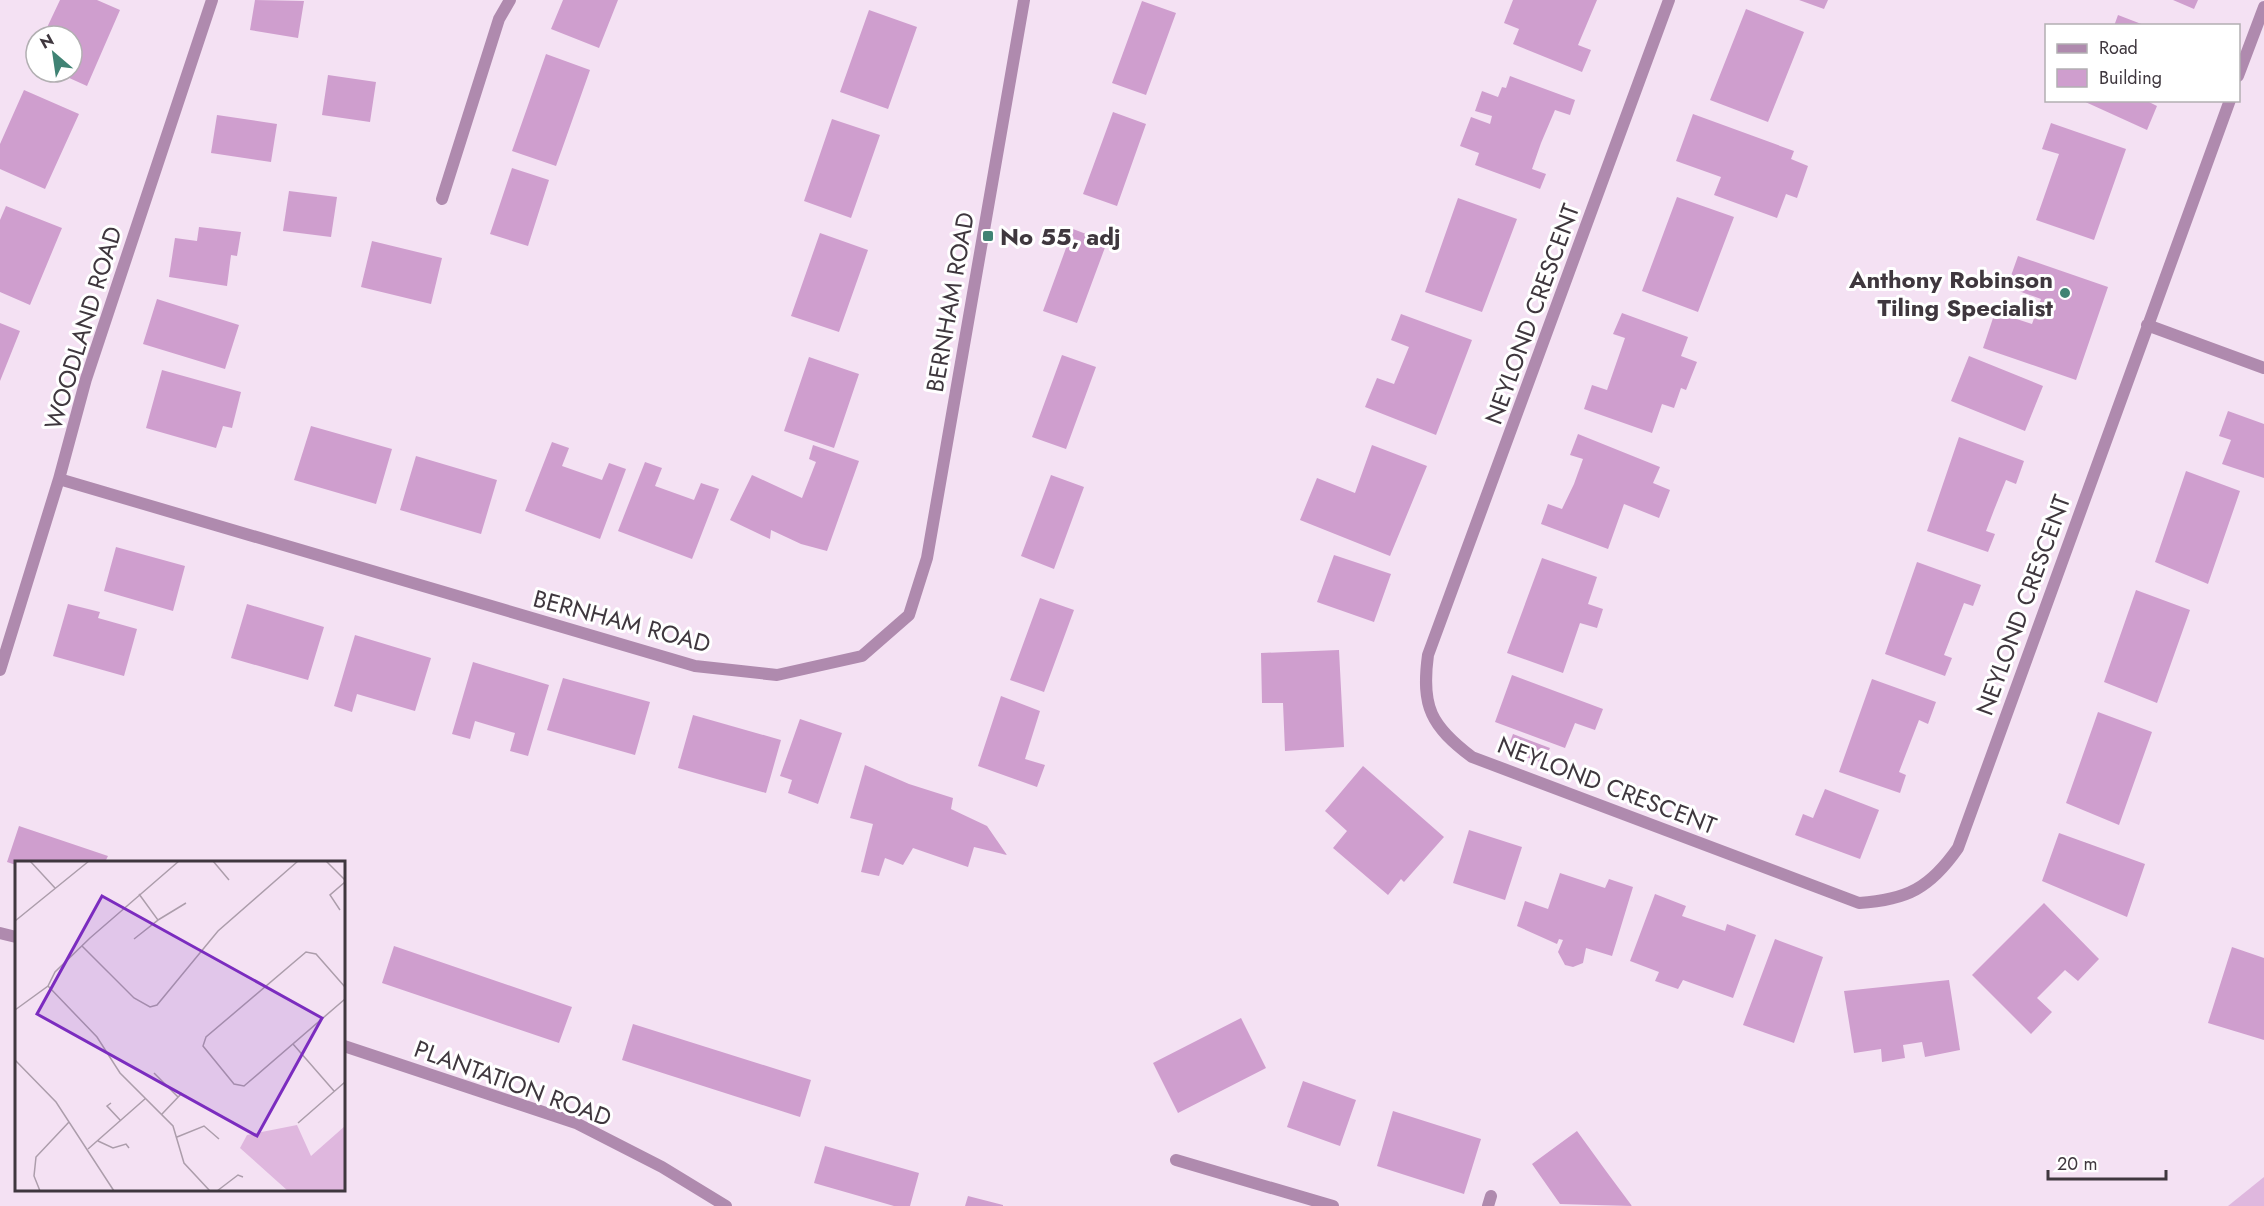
<svg xmlns="http://www.w3.org/2000/svg" width="2264" height="1206" font-family="Jost,sans-serif">
<style>
.green{fill:#dfb7de}
.building{fill:#cf9ece}
.lines{fill:none;stroke-linecap:round;stroke-linejoin:round}
.street{stroke:#af8aae;stroke-width:12}
.poi-dot{fill:#408374;stroke:#fff;stroke-width:2}
.labels{text-anchor:middle;dominant-baseline:central;stroke-width:6;stroke-linejoin:round;paint-order:stroke}
.poi-label{font-size:24px;font-weight:bold;fill:#3f373e;stroke:#fff;text-anchor:start}
.street-label{font-size:24px;fill:#3f373e;stroke:#fff}
.inset-road{fill:none;stroke:#ac9dab;stroke-width:1.5}
.view{fill:#7b2cbf;fill-opacity:0.15;stroke:#7b2cbf;stroke-width:3}
.inset-edge{fill:none;stroke:#3f373e;stroke-width:3}
</style>
<rect width="100%" height="100%" fill="#f4e1f3"/>
<!-- green -->
<path class="green" d="M2264,1177V1206H2228Z"/>
<!-- building -->
<path class="building" d="M60,0H97L120,10L87,86L56,72H72V36H43Z
M255,0L304,1L298,38L250,30Z
M563,0H618L599,48L551,29Z
M1513,0H1597L1578,45L1591,50L1582,72L1513,44L1519,29L1504,23Z
M1799,0H1828L1824,9Z
M2173,0H2198L2194,9Z
M1142,1L1176,13L1146,95L1112,83Z
M1746,9L1804,32L1768,122L1710,100Z
M869,10L917,27L888,109L840,92Z
M2118,15L2144,25L2143,26H2114Z
M546,54L590,70L556,166L512,151Z
M328,75L376,82L370,122L322,115Z
M1510,76L1575,100L1570,115L1555,110L1541,143L1532,169L1546,174L1540,189L1475,165L1479,153L1460,146L1471,117L1490,124L1492,116L1475,111L1482,91L1498,97L1502,87L1506,88Z
M24,90L79,114L45,189L0,169V144Z
M2081,100H2145L2157,106L2147,130Z
M1113,112L1146,124L1117,206L1083,194Z
M1693,114L1794,151L1791,159L1808,166L1797,198L1786,194L1777,218L1714,195L1721,177L1676,161Z
M217,115L277,124L271,162L211,153Z
M832,119L880,135L851,218L804,201Z
M2051,123L2126,149L2094,240L2036,220L2059,154L2042,149Z
M512,168L549,180L528,246L490,234Z
M289,191L337,197L331,237L283,231Z
M1677,197L1734,217L1698,312L1642,291Z
M1458,198L1517,219L1482,312L1425,292Z
M6,206L62,228L30,305L0,292V220Z
M199,227L241,232L237,256L231,255L227,286L169,277L175,238L197,241Z
M1073,229L1107,242L1077,323L1043,311Z
M820,233L868,250L839,332L791,316Z
M372,241L442,258L431,304L361,287Z
M2018,256L2108,287L2076,380L1983,348L1995,312L2032,324L2041,299L2007,287Z
M157,299L239,325L225,369L143,344Z
M1622,313L1688,337L1681,356L1697,362L1686,390L1681,388L1674,408L1662,404L1652,433L1584,409L1592,385L1607,390L1625,338L1613,334Z
M1401,314L1472,340L1436,435L1365,407L1377,378L1394,384L1409,347L1391,340Z
M0,323L20,331L0,381Z
M1062,355L1096,367L1066,449L1032,437Z
M1969,356L2043,386L2025,431L1951,401Z
M809,357L859,374L834,448L784,431Z
M162,370L241,392L232,428L223,426L216,448L146,428Z
M2228,411L2264,424V478L2222,464L2231,440L2219,436Z
M311,426L392,449L376,504L294,480Z
M1578,434L1660,467L1653,483L1670,490L1659,518L1624,504L1608,549L1541,524L1548,504L1562,509L1574,484L1583,459L1570,455Z
M1959,437L2024,461L2016,484L2006,480L1994,510L1986,531L1995,534L1988,552L1927,531Z
M552,442L569,448L562,466L602,480L609,463L626,469L600,539L525,511Z
M813,445L859,461L827,551L801,544L771,530L770,539L730,520L752,475L802,498L816,462L809,459Z
M1372,445L1427,466L1390,556L1300,520L1317,478L1355,493Z
M416,456L497,480L481,534L400,510Z
M645,462L662,468L655,486L694,500L701,483L719,489L692,559L618,531Z
M2186,471L2240,491L2208,584L2155,562Z
M1051,475L1084,487L1054,569L1021,556Z
M116,547L185,566L173,611L104,591Z
M1334,555L1391,574L1374,622L1317,602Z
M1542,558L1597,577L1588,604L1603,609L1597,628L1580,623L1563,673L1507,653Z
M1917,562L1981,585L1973,606L1964,603L1944,655L1952,658L1945,676L1885,654Z
M2136,590L2190,610L2157,703L2104,682Z
M1040,598L1074,610L1044,692L1010,680Z
M68,604L100,612L98,618L137,629L124,676L53,656Z
M247,604L324,627L308,680L231,658Z
M355,635L431,658L415,711L357,694L352,712L334,706Z
M1339,650L1344,747L1285,751L1283,703H1262L1261,653Z
M473,662L549,685L528,756L510,751L515,733L475,721L470,739L452,734Z
M1512,675L1603,709L1595,730L1575,723L1565,748L1495,722Z
M563,678L650,702L635,755L547,730Z
M1872,679L1936,702L1928,724L1919,720L1899,772L1906,775L1900,793L1839,772Z
M1001,696L1040,711L1025,759L1045,765L1037,787L978,766Z
M2098,712L2152,732L2119,825L2066,803Z
M693,715L781,740L766,793L678,768Z
M800,719L842,733L818,804L788,793L792,780L780,776Z
M1513,734L1550,748L1543,763L1507,750Z
M865,765L909,784L953,798L951,809L987,826L1007,855L974,847L968,867L913,848L903,865L885,858L879,876L861,872L873,824L850,818Z
M1363,766L1444,837L1404,882L1401,879L1388,895L1333,848L1347,831L1325,811Z
M1825,789L1879,810L1860,859L1795,835L1803,814L1813,818Z
M19,826L108,856L105,862H16V865L7,862Z
M1469,830L1522,847L1505,900L1453,883Z
M2059,833L2145,864L2127,917L2042,881Z
M1560,873L1605,888L1609,879L1633,887L1612,956L1586,948L1583,963L1573,967L1565,965L1558,952L1563,940L1559,939L1557,944L1517,926L1525,901L1548,909Z
M1655,894L1686,906L1682,916L1725,931L1727,924L1756,935L1733,998L1683,980L1678,989L1655,981L1659,972L1630,961Z
M2044,903L2099,959L2078,981L2065,970L2037,998L2052,1012L2031,1034L1972,975Z
M1775,939L1823,957L1794,1043L1743,1025Z
M394,946L572,1007L559,1043L382,983Z
M2232,947L2264,958V1040L2208,1023Z
M1949,980L1960,1050L1925,1057L1922,1042L1903,1045L1905,1058L1882,1062L1881,1049L1854,1053L1844,991Z
M1241,1018L1266,1068L1178,1113L1153,1063Z
M633,1024L811,1080L800,1117L622,1060Z
M1303,1081L1356,1100L1340,1146L1287,1127Z
M1393,1111L1481,1139L1464,1194L1377,1166Z
M1577,1131L1606,1171L1632,1206L1560,1204L1532,1164Z
M825,1146L919,1173L910,1206H894L814,1183Z
M968,1196L1003,1205V1206H965Z"/>
<g class="lines">
<!-- street -->
<path class="street" d="M1669,0L1428,655C1421,707 1431,726 1472,757L1859,903C1907,900 1930,888 1958,848L2230,100
M2238,76L2264,7
M442,199L499,19L510,0
M2147,325L2264,368
M59,479L695,666L777,675L862,656L909,615L927,558L1024,0
M0,670L59,479L86,379L212,0
M0,933L16,937
M344,1046L576,1123L662,1167L726,1206
M1176,1160L1333,1206
M1488,1206L1491,1196"/>
</g>
<!-- markers -->
<g class="poi-dot">
<rect x="982" y="230" width="12" height="12" rx="3"/>
<circle cx="2065" cy="293" r="6"/>
</g>
<g class="labels">
<!-- poi labels -->
<g class="poi-label">
<text x="1000" y="236">No 55, adj</text>
<text x="2053" y="279" text-anchor="end">Anthony Robinson<tspan x="2053" dy="28">Tiling Specialist</tspan></text>
</g>
<!-- street labels -->
<g class="street-label">
<text transform="translate(950 302) rotate(-80)">BERNHAM ROAD</text>
<text transform="translate(1532 314) rotate(-70)">NEYLOND CRESCENT</text>
<text transform="translate(83 328) rotate(-73)">WOODLAND ROAD</text>
<text transform="translate(2023 605) rotate(-70)">NEYLOND CRESCENT</text>
<text transform="translate(622 621) rotate(15)">BERNHAM ROAD</text>
<text transform="translate(1607 785) rotate(21)">NEYLOND CRESCENT</text>
<text transform="translate(513 1083) rotate(20)">PLANTATION ROAD</text>
</g>
</g>
<!-- overview -->
<g transform="translate(15 861)">
<rect width="330" height="330" fill="#f4e1f3"/>
<path d="M282,264L296,295L330,265V330H273L225,287L232,274Z" fill="#dfb7de"/>
<path class="inset-road" d="M15,0L40,27M198,0L214,19M311,0L330,19M325,49L315,34L330,21M143,59L171,42M0,60L74,0M119,78L143,59L124,33M67,85L119,137L135,146L142,144L203,70L283,0M33,125L82,176L105,212L158,265L169,302L195,330M330,126L301,93L291,91L191,176L188,185L219,223L229,225L330,138M0,149L33,125L40,111L75,77L164,0M278,183L319,230M0,199L41,241L99,330M139,212L163,236M96,242L92,245L106,260M147,253L167,232M283,262L330,221M162,276L189,265L204,278M83,280L98,287L111,283L114,287M73,288L131,237M25,330L19,315L21,296L54,261M202,330L223,314L228,316"/>
<path class="view" d="M87,35L307,157L242,275L22,153Z"/>
<rect width="330" height="330" class="inset-edge"/>
</g>
<!-- legend -->
<rect x="2045" y="24" width="195" height="78" fill="#ffffff" stroke="#b2afb2" stroke-width="1.5"/>
<rect x="2057" y="44" width="30" height="9" fill="#af8aae" stroke="#b2afb2" stroke-width="1.5"/>
<text x="2099" y="54" font-size="18" fill="#3f373e">Road</text>
<rect x="2057" y="69" width="30" height="18" fill="#cf9ece" stroke="#b2afb2" stroke-width="1.5"/>
<text x="2099" y="84" font-size="18" fill="#3f373e">Building</text>
<!-- north arrow -->
<g transform="translate(54 54) rotate(331)"><circle r="28" fill="#ffffff" stroke="#b2afb2" stroke-width="1.5"/>
<path d="M0-4.5L10 22L0 15L-10 22Z" fill="#408374"/>
<text y="-9" font-size="16" font-weight="bold" text-anchor="middle" fill="#3f373e">N</text>
</g>
<!-- scale -->
<path d="M2048 1170v9h118v-9" fill="none" stroke="#3f373e" stroke-width="3"/>
<text x="2057" y="1170" font-size="18" fill="#3f373e" stroke="#ffffff" stroke-width="4.5" paint-order="stroke">20 m</text>
</svg>
